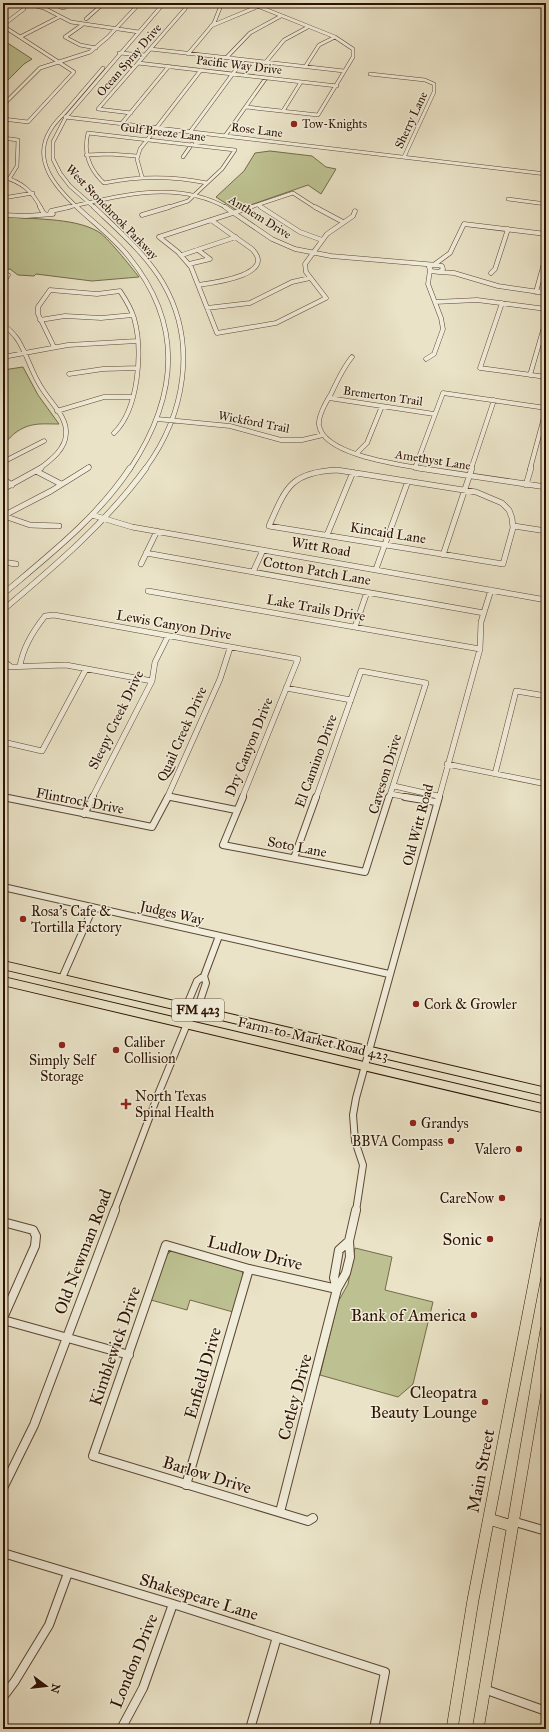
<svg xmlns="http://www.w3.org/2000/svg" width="549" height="1732" font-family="'IM FELL Great Primer',serif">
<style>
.green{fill:#bdc191;stroke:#756a48}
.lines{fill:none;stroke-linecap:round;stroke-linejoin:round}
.minor-far4-casing{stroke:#5c4632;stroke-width:4}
.minor-far3-casing{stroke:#5c4632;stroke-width:5}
.minor-far2-casing{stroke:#5c4632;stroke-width:6}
.minor-far1-casing{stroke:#5c4632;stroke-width:8}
.minor-casing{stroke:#5c4632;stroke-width:10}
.major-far1-casing{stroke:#2d1200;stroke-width:10}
.major-casing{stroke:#2d1200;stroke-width:12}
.minor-far4{stroke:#f1eddb;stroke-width:3}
.minor-far3{stroke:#f1eddb;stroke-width:4}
.minor-far2{stroke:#f1eddb;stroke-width:5}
.minor-far1{stroke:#f1eddb;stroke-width:6}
.minor{stroke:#f1eddb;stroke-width:8}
.major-far1{stroke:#eae3c7;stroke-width:8}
.major{stroke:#eae3c7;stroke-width:11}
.poi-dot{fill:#8f2418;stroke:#f1eddb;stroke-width:1.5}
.labels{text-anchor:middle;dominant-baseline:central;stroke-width:3;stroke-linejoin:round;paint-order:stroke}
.far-street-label{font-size:12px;fill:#2d1200;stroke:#f1eddb}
.far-poi-label{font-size:12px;fill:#2d1200;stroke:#f1eddb;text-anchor:start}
.shield{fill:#f1eddb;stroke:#685442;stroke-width:1}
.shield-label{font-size:13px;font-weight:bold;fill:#2d1200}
.street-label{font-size:14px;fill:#2d1200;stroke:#f1eddb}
.poi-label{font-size:14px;fill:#2d1200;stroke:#f1eddb;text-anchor:start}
.near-poi-label{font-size:17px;fill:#2d1200;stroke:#f1eddb;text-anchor:end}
.near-street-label{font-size:17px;fill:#2d1200;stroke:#f1eddb}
</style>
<rect width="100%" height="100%" fill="#eae3c7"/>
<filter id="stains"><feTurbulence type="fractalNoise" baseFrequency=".005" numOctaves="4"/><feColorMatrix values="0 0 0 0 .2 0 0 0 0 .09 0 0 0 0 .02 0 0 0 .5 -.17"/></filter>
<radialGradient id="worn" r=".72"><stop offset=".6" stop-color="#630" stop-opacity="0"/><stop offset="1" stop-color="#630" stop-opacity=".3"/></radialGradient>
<!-- green -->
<path class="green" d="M3,40L32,59L24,64L3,85Z
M270,151L312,156L326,167L336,169L321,194L308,185L236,210L216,197L244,171L255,153Z
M3,216C31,220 72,217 97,231C106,235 131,267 139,277L92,281L36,274L34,276L18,275L10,269L3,270Z
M23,367L38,395L59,424C41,424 30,422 15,433C11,436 9,440 3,443V370Z
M355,1248L392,1257L385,1290L433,1302L413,1384L398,1397L320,1375L338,1302L348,1284Z
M171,1251L242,1271L243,1275L233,1312L190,1300L187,1310L151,1300L165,1257Z"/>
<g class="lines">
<defs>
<path id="minor-far4" d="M24,3L44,8L71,22L139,32
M60,7L64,8L68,3
M86,19L104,3
M3,25L24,9
M82,25L65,37L80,45L96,48
M3,26L74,72L28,122L3,119
M211,26L259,6
M20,37L59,17
M150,49L344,71
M119,53L145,55
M188,54L214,23L222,3
M226,58L250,33L281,16
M138,63L337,86
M265,63L284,40L308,27
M305,67L319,45L335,37
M370,74L425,80L434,84V92L404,157
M3,105L40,68L90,52L108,37L140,3
M246,107L318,115L353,57V49L335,37L250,3
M98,109L185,9L187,3
M98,109L131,113
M283,111L301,82
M65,117L546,174
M122,123L169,66
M190,132L243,60
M88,133L235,150L222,169L207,183C172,176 139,176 104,183C89,169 83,153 88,133Z
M225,136L266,78
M3,138L18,140L17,166L9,179
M86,155L109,154L137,156
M183,157L192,144
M3,177C22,182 32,191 41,208
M142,177L137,159L140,149L201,70
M3,198L33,193
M508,199L546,204
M258,205L262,208
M65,208C118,196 176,179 227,208
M78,208C55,187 31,159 51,129C55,122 62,116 67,110C79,96 91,82 103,68
M95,208L70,186L60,173L53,159V142L66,117L164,3
M166,208L188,201L207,183
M248,208L293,193L316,208"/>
<path id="minor-far3" d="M40,207L44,214
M77,207C94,223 114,238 129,257C185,326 177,398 130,469
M94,207C118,230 146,254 163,283C198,343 185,415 145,469
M225,207L272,239L295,249L331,256L437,265L442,266L443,269L439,272L431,271L429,267L433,265
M261,207L300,232L322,240
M315,207L343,222
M50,213L51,211L69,207
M3,215L26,216L53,214
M142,215L169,207
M159,237L178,252L191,267L217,333L276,323L326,298L306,272L305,264L327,234L353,216L355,211
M159,237L251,207
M182,255L236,237
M189,264L210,259L198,250
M435,264L450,253L464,224L546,234
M439,272L454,273L498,286L546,293
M3,273L8,275L3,282
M491,273L495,269L508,229
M198,285C212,283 278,275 252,249L211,220
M536,292L546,256
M435,302L477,300L546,309
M502,303L480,368L546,377
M207,308L250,303L292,282L310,278
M40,320L65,316L101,318L133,315
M3,325C9,329 14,334 18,340C28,356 32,375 43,390C51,403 67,417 66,433C66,449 51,460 39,469
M54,347L38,314V307L50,290L97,294L120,291C126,300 131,308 134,318C143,350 139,409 114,433
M3,357L68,345L137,341
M352,357C343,368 337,381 331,394C326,402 318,415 319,425C323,455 401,465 425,469
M426,359L434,354L443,329L441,318L428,284L430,270
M69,374L103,369L138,368
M530,375L546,320
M329,398L434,414
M57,411L104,397H133
M157,419L230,426L281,440H302L323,435
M357,453L367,443L382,406
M3,462L44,441
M415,468L443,393L546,408
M86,469L89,467
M471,469L494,400
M530,469L546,410"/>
<path id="minor-far2" d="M418,468L546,487
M337,470L476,492L502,503L509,510L512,518L513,528L503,564L269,526C286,487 291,472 337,470Z
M36,471L61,484
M3,479L12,485
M526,485L531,468
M3,489L41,468
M92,515L132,527L546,600
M3,516L51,491L88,468
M4,516L30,525L59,526
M514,526L546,531
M327,535L353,472
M146,553L484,613
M443,555L472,468
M3,562L16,564
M141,564L157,531
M376,569L408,481
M253,572L263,550
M148,591L480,649
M3,594C48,556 97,518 130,468
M3,610C55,566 106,523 146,468
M355,627L367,592
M3,661L10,666
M20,666C23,647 33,631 45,616L54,615L298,659L242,798
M3,667L66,665L152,681
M286,688L351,700
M3,742L42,751L86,669
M447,764L546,784
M495,774L516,691L546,696
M394,786L438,796
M391,794L411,798
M168,796L176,798
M3,797L6,798
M92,798L152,681L155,662L168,636
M167,798L220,679L230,648
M316,798L361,671L426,683L389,798
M439,798L480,649L481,622L491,590"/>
<path id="minor-far1" d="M3,797L152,827L168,797
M171,797L236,810
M243,797L223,845L365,872L389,797
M405,797L436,802
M84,814L93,797
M294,858L316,797
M3,887L389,974
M62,978L93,908
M187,1024L186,1007L197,981L204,976L219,936
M114,1211L159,1092L187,1024L197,1010L206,983L204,976
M356,1211L363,1165L355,1141L353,1115L356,1098L439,797"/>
<path id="minor" d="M3,1222L33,1230L36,1236L35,1246L3,1318
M337,1289L334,1278L339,1250L349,1241
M3,1320L129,1355
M186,1485L249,1269
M3,1488L34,1425L115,1210
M280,1512L337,1289L346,1273L350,1257L349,1241L356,1210
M313,1518L308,1521L93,1456L166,1245L249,1269L337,1289
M512,1521L546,1531
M3,1553L173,1604L385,1672L374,1729
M484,1689L546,1711
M3,1697L15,1681L49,1625L68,1573
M121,1729L143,1688L173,1604
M250,1729L277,1637"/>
<path id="major-far1" d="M3,965L546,1092
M3,981L546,1109"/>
<path id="major" d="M489,1519L512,1526
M452,1729L473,1600L546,1221
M478,1729L546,1330"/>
</defs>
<!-- minor-far4 casing -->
<use href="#minor-far4" class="minor-far4-casing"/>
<!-- minor-far3 casing -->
<use href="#minor-far3" class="minor-far3-casing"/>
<!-- minor-far2 casing -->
<use href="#minor-far2" class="minor-far2-casing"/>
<!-- minor-far1 casing -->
<use href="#minor-far1" class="minor-far1-casing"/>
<!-- minor casing -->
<use href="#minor" class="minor-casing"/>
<!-- major-far1 casing -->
<use href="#major-far1" class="major-far1-casing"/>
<!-- major casing -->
<use href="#major" class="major-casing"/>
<!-- minor-far4 -->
<use href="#minor-far4" class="minor-far4"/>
<!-- minor-far3 -->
<use href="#minor-far3" class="minor-far3"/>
<!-- minor-far2 -->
<use href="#minor-far2" class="minor-far2"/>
<!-- minor-far1 -->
<use href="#minor-far1" class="minor-far1"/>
<!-- minor -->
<use href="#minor" class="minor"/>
<!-- major-far1 -->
<use href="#major-far1" class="major-far1"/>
<!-- major -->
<use href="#major" class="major"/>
</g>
<!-- markers -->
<g class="poi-dot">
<circle cx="294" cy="124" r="4"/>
<circle cx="23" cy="919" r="4"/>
<circle cx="416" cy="1004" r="4"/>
<circle cx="62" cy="1045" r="4"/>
<circle cx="116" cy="1050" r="4"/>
<path d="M124 1098h4v4h4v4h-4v4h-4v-4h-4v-4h4z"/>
<circle cx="413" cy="1123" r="4"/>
<circle cx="451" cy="1141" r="4"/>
<circle cx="519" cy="1149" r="4"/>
<circle cx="502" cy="1198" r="4"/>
<circle cx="490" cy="1239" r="4"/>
<circle cx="474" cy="1315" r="4"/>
<circle cx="485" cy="1402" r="4"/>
</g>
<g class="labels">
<!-- far-street labels -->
<g class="far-street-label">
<text transform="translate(129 60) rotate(-49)">Ocean Spray Drive</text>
<text transform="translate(239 65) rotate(7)">Pacific Way Drive</text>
<text transform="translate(411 120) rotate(-65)">Sherry Lane</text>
<text transform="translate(257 130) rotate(7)">Rose Lane</text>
<text transform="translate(163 132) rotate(7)">Gulf Breeze Lane</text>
<text transform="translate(112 212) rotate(46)">West Stonebrook Parkway</text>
<text transform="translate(260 217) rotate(32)">Anthem Drive</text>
<text transform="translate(383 396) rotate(8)">Bremerton Trail</text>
<text transform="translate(254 422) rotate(11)">Wickford Trail</text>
<text transform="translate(433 460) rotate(9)">Amethyst Lane</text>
</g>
<!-- far-poi labels -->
<g class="far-poi-label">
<text x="302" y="124">Tow-Knights</text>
</g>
<!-- shield labels -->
<rect class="shield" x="172" y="999" width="52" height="22" rx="3"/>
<g class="shield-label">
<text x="198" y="1010">FM 423</text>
</g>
<!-- street labels -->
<g class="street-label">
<text transform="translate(388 533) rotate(9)">Kincaid Lane</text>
<text transform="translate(321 547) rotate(10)">Witt Road</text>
<text transform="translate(317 571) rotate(10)">Cotton Patch Lane</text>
<text transform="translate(316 608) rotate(10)">Lake Trails Drive</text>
<text transform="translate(174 625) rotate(10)">Lewis Canyon Drive</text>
<text transform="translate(116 720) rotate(-64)">Sleepy Creek Drive</text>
<text transform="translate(182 734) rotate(-66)">Quail Creek Drive</text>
<text transform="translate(249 747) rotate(-68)">Dry Canyon Drive</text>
<text transform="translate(316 761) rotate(-70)">El Camino Drive</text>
<text transform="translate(385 774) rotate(-73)">Caveson Drive</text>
<text transform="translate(80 801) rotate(11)">Flintrock Drive</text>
<text transform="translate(418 825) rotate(-75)">Old Witt Road</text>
<text transform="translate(297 847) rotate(11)">Soto Lane</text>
<text transform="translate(172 913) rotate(13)">Judges Way</text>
<text transform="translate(313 1039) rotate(13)">Farm-to-Market Road 423</text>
</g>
<!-- poi labels -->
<g class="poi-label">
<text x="31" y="911">Rosa’s Cafe &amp;<tspan x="31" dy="16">Tortilla Factory</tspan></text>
<text x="424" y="1004">Cork &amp; Growler</text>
<text x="124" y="1042">Caliber<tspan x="124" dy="16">Collision</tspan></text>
<text x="62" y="1060" text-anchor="middle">Simply Self<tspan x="62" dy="16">Storage</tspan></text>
<text x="135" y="1096">North Texas<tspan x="135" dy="16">Spinal Health</tspan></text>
<text x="421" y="1123">Grandys</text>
<text x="443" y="1141" text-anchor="end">BBVA Compass</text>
<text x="511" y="1149" text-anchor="end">Valero</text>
<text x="494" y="1198" text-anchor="end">CareNow</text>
</g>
<!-- near-poi labels -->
<g class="near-poi-label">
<text x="482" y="1239">Sonic</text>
<text x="466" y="1315">Bank of America</text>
<text x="477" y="1392">Cleopatra<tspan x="477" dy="20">Beauty Lounge</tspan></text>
</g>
<!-- near-street labels -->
<g class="near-street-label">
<text transform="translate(83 1252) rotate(-69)">Old Newman Road</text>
<text transform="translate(255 1253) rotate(14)">Ludlow Drive</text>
<text transform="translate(115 1346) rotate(-71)">Kimblewick Drive</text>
<text transform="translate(203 1373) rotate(-74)">Enfield Drive</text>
<text transform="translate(295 1397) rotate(-75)">Cotley Drive</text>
<text transform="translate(481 1471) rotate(-79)">Main Street</text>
<text transform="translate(207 1475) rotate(17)">Barlow Drive</text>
<text transform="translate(199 1597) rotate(17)">Shakespeare Lane</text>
<text transform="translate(134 1661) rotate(-68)">London Drive</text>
</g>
</g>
<!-- margin -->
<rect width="549" height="1732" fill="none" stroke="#eae3c7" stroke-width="16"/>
<rect x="4" y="4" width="541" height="1724" fill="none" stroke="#2d1200" stroke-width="2"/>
<rect x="8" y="8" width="533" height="1716" fill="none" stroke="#2d1200"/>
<!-- north arrow -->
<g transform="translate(46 1686) rotate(105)" stroke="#f1eddb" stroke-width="3" paint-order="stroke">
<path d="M0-3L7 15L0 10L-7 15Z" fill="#2d1200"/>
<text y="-6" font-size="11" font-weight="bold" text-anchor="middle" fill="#2d1200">N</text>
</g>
<rect width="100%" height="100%" filter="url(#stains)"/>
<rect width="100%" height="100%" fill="url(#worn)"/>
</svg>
